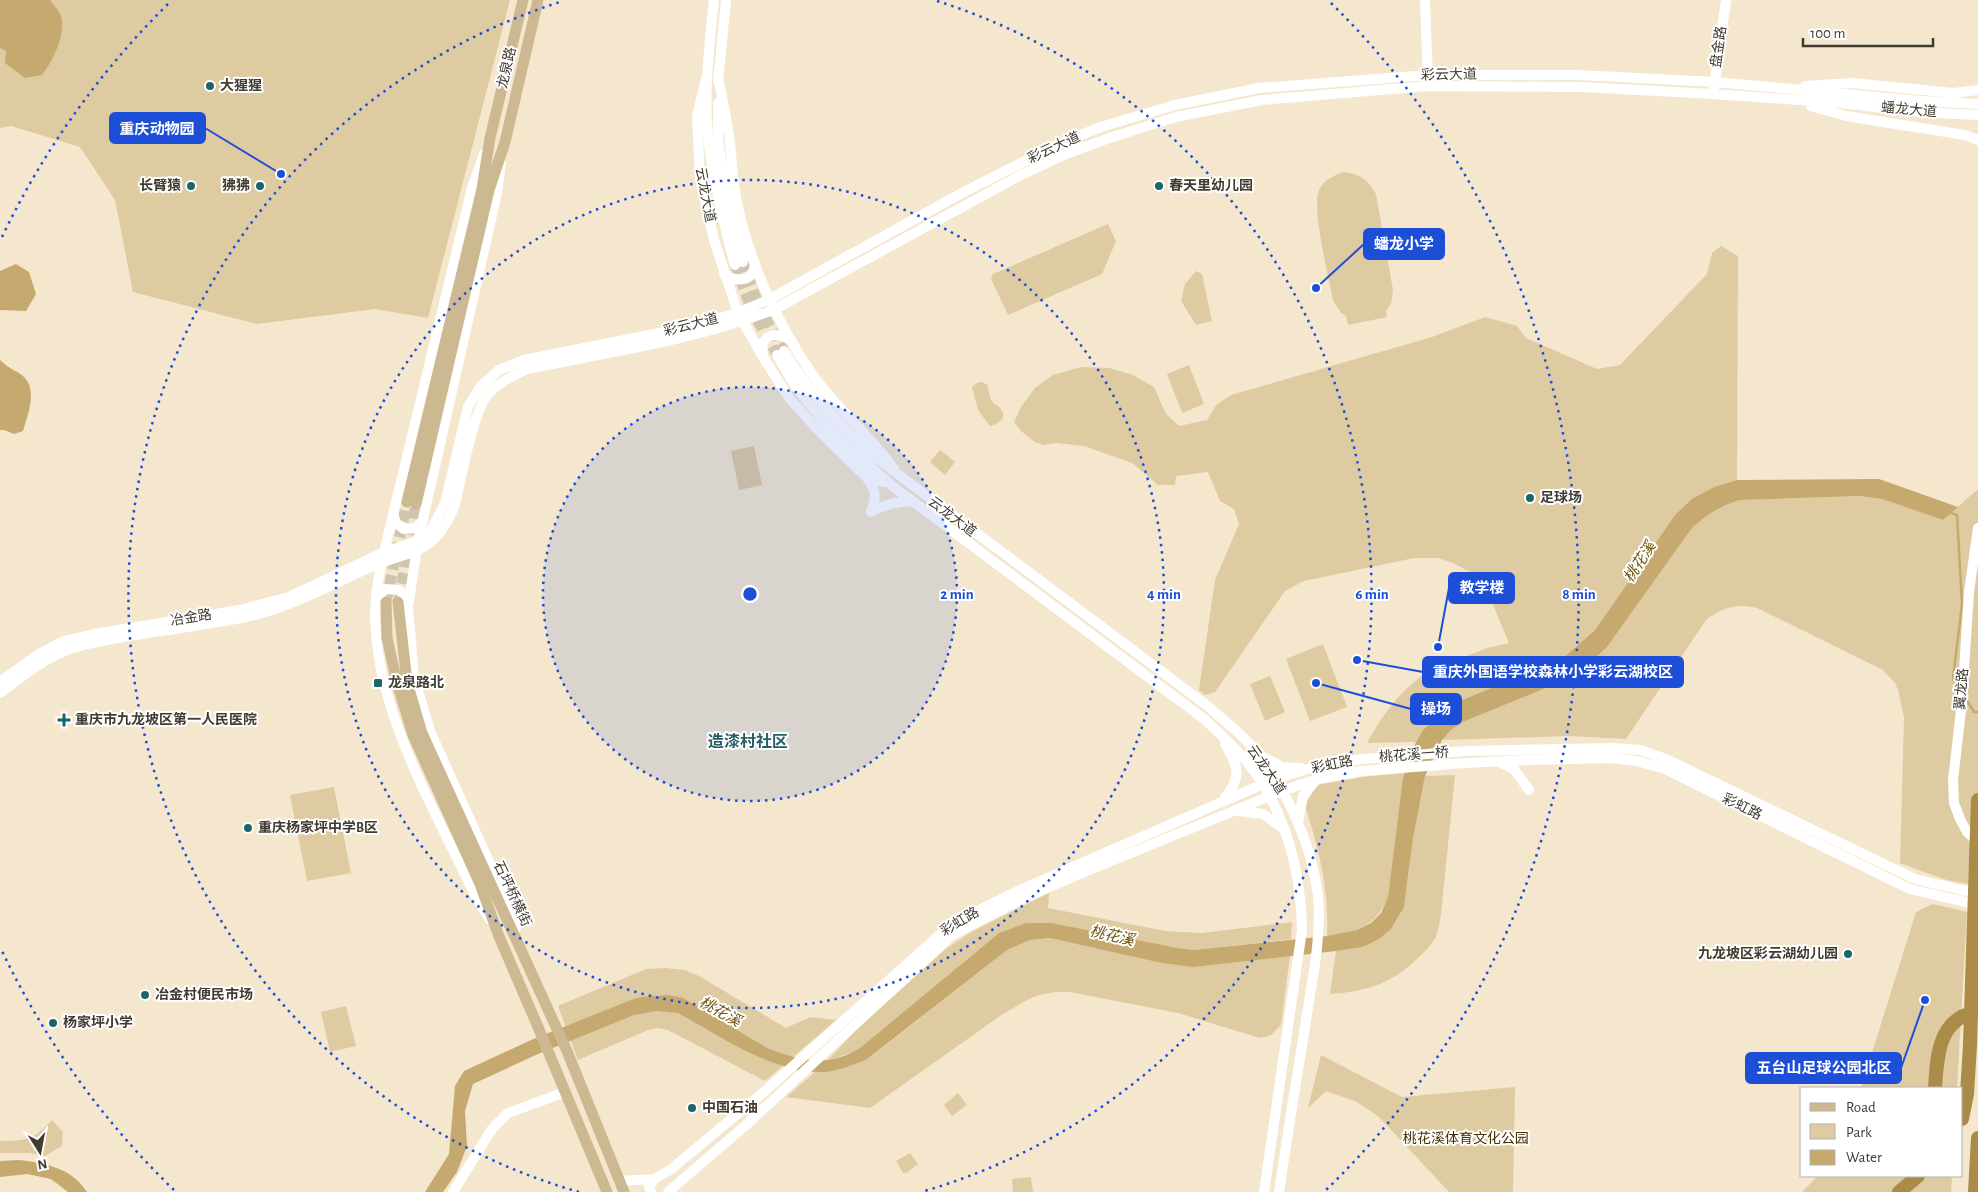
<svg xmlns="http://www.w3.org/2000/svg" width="1978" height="1192" font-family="'Alegreya Sans','Noto Sans SC',sans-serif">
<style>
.green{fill:#decba1}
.water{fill:#c5a96e}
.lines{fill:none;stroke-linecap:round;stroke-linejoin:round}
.stream{stroke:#c5a96e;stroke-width:2.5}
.secondary-tunnel{stroke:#d0c5af;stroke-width:10;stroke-dasharray:10 5;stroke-linecap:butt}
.primary-tunnel{stroke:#d0c5af;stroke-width:11;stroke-dasharray:11 5.5;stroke-linecap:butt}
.secondary{stroke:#fff;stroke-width:10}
.primary{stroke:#ccb991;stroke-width:11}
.highway{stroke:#aa8b47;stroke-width:14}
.ring{fill:none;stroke:#1d4ed8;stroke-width:2.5;stroke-dasharray:2.5 5}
.poi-dot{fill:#19666f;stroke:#fff;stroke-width:2}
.labels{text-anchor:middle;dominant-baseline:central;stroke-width:4;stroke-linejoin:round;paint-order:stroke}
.street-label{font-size:14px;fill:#413c32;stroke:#fff}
.poi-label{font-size:14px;font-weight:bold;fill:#413c32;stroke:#fff;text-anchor:start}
.park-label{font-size:14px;fill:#443100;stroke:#fff}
.water-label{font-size:15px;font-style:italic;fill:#6f5308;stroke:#fff}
.quarter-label{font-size:16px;font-weight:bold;fill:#255e65;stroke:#fff}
.centre{fill:#1d4ed8;stroke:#fff;stroke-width:2.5}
.ring-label{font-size:15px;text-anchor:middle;font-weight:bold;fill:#1d4ed8;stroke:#fff;stroke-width:4;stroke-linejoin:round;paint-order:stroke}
.leader{fill:none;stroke:#1d4ed8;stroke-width:2}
.callout-dot{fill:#1d4ed8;stroke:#fff;stroke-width:2}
.callout{fill:#1d4ed8;stroke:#1d4ed8;stroke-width:2}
.callout-label{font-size:15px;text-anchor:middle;font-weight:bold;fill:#fff}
</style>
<rect width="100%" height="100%" fill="#f4e7ce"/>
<!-- green -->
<path class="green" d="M0,0H510L428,318L375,309L257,324L133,292L115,200L80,147L11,126L0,128Z
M1342,172C1360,174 1366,178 1376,194L1393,290L1391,304L1386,310L1387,317L1348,325L1346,316L1340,312L1333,300C1329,279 1310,203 1320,188C1324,180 1334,176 1342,172Z
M1108,224L1116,241L1102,274L1008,315L991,279L993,274Z
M1721,246L1738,256L1737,480L1714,487L1693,499L1675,515L1595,630L1562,659L1437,716L1423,730L1416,742L1367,743C1383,714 1401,689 1429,671L1487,648L1509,643L1486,588L1472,573L1453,563L1438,558H1414L1304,581L1285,591L1215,692L1205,695L1199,690L1215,580L1239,524L1234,509L1220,501L1208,472L1176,476L1175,485H1158L1132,463L1084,446L1056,443L1044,445L1035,442L1021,431L1014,422L1021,407L1035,388L1053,375L1081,367L1109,368L1133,375L1154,387L1166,414L1179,426L1207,420L1216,405L1231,395L1432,337L1485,317L1517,326L1526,338L1597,369L1620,365L1707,274L1712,253Z
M1196,271L1202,274L1212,321L1196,325L1181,301L1185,284Z
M1189,365L1204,404L1182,413L1167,374Z
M982,382L987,385C989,390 989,396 992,401C994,405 998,405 1001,409C1008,419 997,424 990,426L978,410L972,387L977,383Z
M754,446L762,485L739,490L731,451Z
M940,450L955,462L945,475L930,462Z
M1978,489V886L1943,879L1900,863L1904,717L1898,690L1895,683L1883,670L1757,608C1738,603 1722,607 1706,620L1626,739L1569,736L1442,740L1451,730L1465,721L1568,679L1583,670L1607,647L1692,528C1707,514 1720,506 1740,500L1859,496L1882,499L1943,520Z
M1323,644L1347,707L1310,721L1286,659Z
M1270,676L1285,712L1265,721L1250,684Z
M1405,773L1388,897C1374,928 1359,931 1327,936C1329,887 1319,851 1305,805L1317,785L1363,777Z
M1455,775L1441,914C1440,920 1439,927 1437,933C1434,943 1425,951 1418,958C1393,983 1365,992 1330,994L1336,951C1410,940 1404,906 1412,844C1415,821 1421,799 1425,776Z
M334,787L351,873L307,881L290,795Z
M1049,893L1048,908L1165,931L1202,933L1292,922L1291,939L1194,950L1178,948L1052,923H1026L999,933L860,1048L851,1053L827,1061L856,1030L947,948L971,932Z
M1933,904L1967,912L1957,1088H1861L1916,912Z
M1050,938L1194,967L1290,956L1281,1025L1271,1035L1260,1038L1178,1013L1070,992H1055L1039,995L1025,1001L1000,1016L870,1108L786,1097L815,1072L842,1069L866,1060L876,1053L1007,950L1030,940Z
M665,968L684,970L699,976L786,1028L810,1017L836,1020L765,1081L668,1030L658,1028L648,1030L578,1060L558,1006L646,969Z
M346,1006L356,1046L330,1052L321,1012Z
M1321,1055L1402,1097L1515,1087L1513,1192H1449L1378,1116L1355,1101L1326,1091L1308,1108Z
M958,1093L967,1105L952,1116L944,1105Z
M52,1120L63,1132L62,1146L45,1156L30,1153H0V1141C27,1141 33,1140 52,1120Z
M910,1153L918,1164L906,1173H903L896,1161Z
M1818,1176H1952L1951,1192H1802Z
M1031,1177L1033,1192H1013L1012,1179Z"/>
<!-- water -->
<path class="water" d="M0,0H50C53,5 59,10 61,16C66,34 53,61 42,75L25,78L5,63L6,51L0,48Z
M16,264L29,272L36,294L26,311L0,310V271Z
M0,360C6,366 12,369 19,373C40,386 28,413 23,431L14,434L4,430H0Z
M1879,479L1958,507L1943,520L1882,499L1859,496L1740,500C1720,506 1707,514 1692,528L1607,647L1583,670L1568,679L1465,721L1451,730L1442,740L1425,776L1413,838L1404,907L1391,929L1380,938L1371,943L1362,947L1336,951L1194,967L1162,963L1050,938L1030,940L1007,950L866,1060C852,1065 837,1072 822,1072C775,1074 718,1035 678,1013L656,1011L634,1015L538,1054L473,1084L465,1111L467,1146L457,1172L443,1192H425L449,1154L455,1086L464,1071L531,1040L631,1000L641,997L668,995L683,998L767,1048C800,1061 828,1068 860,1048L999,933L1026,923H1052L1178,948L1194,950L1327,936L1357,930L1371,923L1381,913L1388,897L1403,778L1416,742L1423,730L1453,704L1562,659L1595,630L1675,515L1692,499L1714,487L1737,480Z
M19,1160C45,1163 72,1168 87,1192H68L51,1179L27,1174L0,1177V1161Z"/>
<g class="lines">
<!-- stream -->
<path class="stream" d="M1948,512L1957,515L1962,604L1953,679L1959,688
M1966,699L1974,712H1978"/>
<!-- secondary-tunnel -->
<path class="secondary-tunnel" d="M743,262L760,308L784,351
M735,265L752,312L777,355"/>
<!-- primary-tunnel -->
<path class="primary-tunnel" d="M399,600L416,504
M386,602L407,502"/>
<!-- secondary -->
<path class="secondary" d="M714,0C709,48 703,97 709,145C714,186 724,225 735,265
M1425,0L1428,81
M707,75L697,116L700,178L714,240L738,313L763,357L789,398L820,432L864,475L883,482
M718,77C722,96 726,116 729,136C732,156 732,177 736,197C747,258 777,323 812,374C837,409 870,435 894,469
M718,81L726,0
M1805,86L1852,83L1954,93L1978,90
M1714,88L1726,0
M718,103V141L727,198L743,262
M1811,106L1846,116L1965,135L1978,140
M484,154L472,188L384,552C381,567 377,582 376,597C367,697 434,808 476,897L490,920
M501,163L497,193L418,541L408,607L414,677L430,731L508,904L516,928
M724,274C736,282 753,283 755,264
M784,351C809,392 837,421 871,454L1209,707C1225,722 1245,736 1258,754C1289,795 1312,845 1318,896C1322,939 1311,985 1305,1027C1296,1082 1287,1137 1279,1192
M777,355C784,367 791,380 799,391C827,428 860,459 895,488L1203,718C1216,730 1229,742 1241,755C1284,803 1301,869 1302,930L1264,1192
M763,356C759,334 775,330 792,341
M865,475C876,490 877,495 871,512
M871,512C885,504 897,502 913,501
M394,516L396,523L404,529L416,528L423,520
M1978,528L1969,592L1962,702L1953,780L1954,803L1960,819L1967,832L1978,842
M376,598L386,589L399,590L406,598L408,607
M0,682L39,654L64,641L94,634L240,610L289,597L384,552L418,541L431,530L445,503L468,407L480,387L499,370L524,360L675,330L738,313L770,299L962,193L1059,144L1101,127L1175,105L1259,88L1428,75H1579L1715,82L1921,101L1978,104
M0,693C22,677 44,658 70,649C89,642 110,640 129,636C167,630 204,625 241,618C288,609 328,586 371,567C415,548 434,556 455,505C461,479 473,412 488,394C499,382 513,376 527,369C610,352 696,340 775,309L1021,175L1066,154L1109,138L1176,117L1262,100L1428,86L1583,87L1713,94L1840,103L1920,112L1978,115
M1263,757L1282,767L1301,768
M1501,763L1514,769L1529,790
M1224,799C1242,776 1239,768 1225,744
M1238,811L1263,814L1281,827
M1298,822L1303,796L1315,781
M619,1181L654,1179L670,1170L765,1091L953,923L1022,889L1275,779L1314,767L1362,759L1466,751L1613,748L1640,750L1666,759L1915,879L1978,894
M453,1192L492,1129L508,1113L565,1092
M651,1192L649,1187L654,1179
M668,1192L746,1125L952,935L1026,897L1087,871L1282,791L1317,779L1362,771L1465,763L1528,760L1611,758L1637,761L1665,769L1910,889L1978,905"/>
<!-- primary -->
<path class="primary" d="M407,502L482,189L490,138L523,0
M416,504L489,190L505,142L538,0
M386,602L387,638L397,683L413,735L480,884L498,934L538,1027L607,1192
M398,602L407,682L422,733L567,1051L624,1192"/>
<!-- highway -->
<path class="highway" d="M1935,1088C1937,1057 1938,1018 1977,1012
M1962,1119L1967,1094L1970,1045L1978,800
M1899,1192L1918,1176
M1975,1192L1978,1138"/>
</g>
<!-- distance rings -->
<circle cx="750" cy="594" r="207" fill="#1d4ed8" fill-opacity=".12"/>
<g class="ring">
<circle cx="750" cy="594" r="207"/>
<circle cx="750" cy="594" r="414"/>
<path d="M579 1192A622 622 0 0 1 563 1M937 1A622 622 0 0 1 921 1192"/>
<path d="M174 1190A829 829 0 0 1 2 951M2 237A829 829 0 0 1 169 3M1331 3A829 829 0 0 1 1326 1190"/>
</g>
<!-- markers -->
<g class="poi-dot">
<circle cx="210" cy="86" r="5"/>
<circle cx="191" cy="186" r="5"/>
<circle cx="260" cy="186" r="5"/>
<circle cx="1159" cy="186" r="5"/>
<circle cx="1530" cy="498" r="5"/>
<rect x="373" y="678" width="10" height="10" rx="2.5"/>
<path d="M61.5 712.5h5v5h5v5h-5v5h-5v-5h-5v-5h5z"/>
<circle cx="248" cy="828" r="5"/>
<circle cx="1848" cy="954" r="5"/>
<circle cx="145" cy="995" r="5"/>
<circle cx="53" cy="1023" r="5"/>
<circle cx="692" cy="1108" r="5"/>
</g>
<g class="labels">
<!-- street labels -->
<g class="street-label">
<text transform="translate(1719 47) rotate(-82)">盘金路</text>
<text transform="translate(507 68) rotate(-77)">龙泉路</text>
<text transform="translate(1449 75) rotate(-1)">彩云大道</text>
<text transform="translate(1909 110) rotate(5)">蟠龙大道</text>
<text transform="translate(1054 148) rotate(-25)">彩云大道</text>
<text transform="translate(705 195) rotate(79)">云龙大道</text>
<text transform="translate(691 325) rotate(-14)">彩云大道</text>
<text transform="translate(952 517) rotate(37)">云龙大道</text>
<text transform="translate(191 618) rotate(-9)">冶金路</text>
<text transform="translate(1962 689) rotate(-85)">翼龙路</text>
<text transform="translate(1414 755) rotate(-4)">桃花溪一桥</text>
<text transform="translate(1332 765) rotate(-11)">彩虹路</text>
<text transform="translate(1266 770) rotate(55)">云龙大道</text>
<text transform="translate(1742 807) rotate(26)">彩虹路</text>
<text transform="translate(512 894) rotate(65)">石坪桥横街</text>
<text transform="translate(960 922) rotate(-31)">彩虹路</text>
</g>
<!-- poi labels -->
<g class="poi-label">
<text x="220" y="86">大猩猩</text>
<text x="181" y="186" text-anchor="end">长臂猿</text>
<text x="250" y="186" text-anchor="end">狒狒</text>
<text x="1169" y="186">春天里幼儿园</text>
<text x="1540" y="498">足球场</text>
<text x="388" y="683">龙泉路北</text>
<text x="75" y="720">重庆市九龙坡区第一人民医院</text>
<text x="258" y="828">重庆杨家坪中学B区</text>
<text x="1838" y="954" text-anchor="end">九龙坡区彩云湖幼儿园</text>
<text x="155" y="995">冶金村便民市场</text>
<text x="63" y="1023">杨家坪小学</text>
<text x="702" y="1108">中国石油</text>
</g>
<!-- park labels -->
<g class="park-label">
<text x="1466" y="1139">桃花溪体育文化公园</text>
</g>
<!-- water labels -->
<g class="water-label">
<text transform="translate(1640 562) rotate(-57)">桃花溪</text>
<text transform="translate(1112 936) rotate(13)">桃花溪</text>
<text transform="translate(720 1012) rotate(29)">桃花溪</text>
</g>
<!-- quarter labels -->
<g class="quarter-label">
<text x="748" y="742">造漆村社区</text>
</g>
</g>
<circle cx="750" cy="594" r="8" class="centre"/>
<g class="ring-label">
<text x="957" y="599">2 min</text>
<text x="1164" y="599">4 min</text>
<text x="1372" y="599">6 min</text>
<text x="1579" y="599">8 min</text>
</g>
<!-- callouts -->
<path class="leader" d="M281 174L205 128M1316 288L1364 244M1438 647L1449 588M1357 660L1423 672M1316 683L1411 709M1925 1000L1901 1068"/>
<g class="callout-dot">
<circle cx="281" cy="174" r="5"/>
<circle cx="1316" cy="288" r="5"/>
<circle cx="1438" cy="647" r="5"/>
<circle cx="1357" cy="660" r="5"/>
<circle cx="1316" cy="683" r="5"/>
<circle cx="1925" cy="1000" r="5"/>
</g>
<g class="callout">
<rect x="110" y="113" width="95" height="30" rx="5"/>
<rect x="1364" y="229" width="80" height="30" rx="5"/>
<rect x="1449" y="573" width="65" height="30" rx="5"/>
<rect x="1423" y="657" width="260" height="30" rx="5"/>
<rect x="1411" y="694" width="50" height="30" rx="5"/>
<rect x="1746" y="1053" width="155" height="30" rx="5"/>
</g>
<g class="callout-label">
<text x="157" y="134">重庆动物园</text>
<text x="1404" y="249">蟠龙小学</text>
<text x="1482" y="593">教学楼</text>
<text x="1553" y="677">重庆外国语学校森林小学彩云湖校区</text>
<text x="1436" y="714">操场</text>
<text x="1824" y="1073">五台山足球公园北区</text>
</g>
<!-- legend -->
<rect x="1800" y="1087" width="162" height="90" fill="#ffffff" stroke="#b3b1ad"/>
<rect x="1810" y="1103" width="25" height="8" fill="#ccb991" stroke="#b3b1ad"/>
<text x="1846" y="1112" font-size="15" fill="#413c32">Road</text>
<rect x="1810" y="1124" width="25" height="15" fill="#decba1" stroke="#b3b1ad"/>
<text x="1846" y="1137" font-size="15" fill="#413c32">Park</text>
<rect x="1810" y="1150" width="25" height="15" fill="#c5a96e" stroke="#b3b1ad"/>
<text x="1846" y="1162" font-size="15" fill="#413c32">Water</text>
<!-- north arrow -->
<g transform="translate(40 1152) rotate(169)" stroke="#ffffff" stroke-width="4" paint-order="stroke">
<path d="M0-4L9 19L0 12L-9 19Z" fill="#413c32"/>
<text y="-8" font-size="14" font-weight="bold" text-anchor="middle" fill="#413c32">N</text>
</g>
<!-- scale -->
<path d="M1803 38v8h130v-8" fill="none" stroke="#413c32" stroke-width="2.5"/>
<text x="1810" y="38" font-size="15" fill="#413c32" stroke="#ffffff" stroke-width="4" paint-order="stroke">100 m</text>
</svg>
